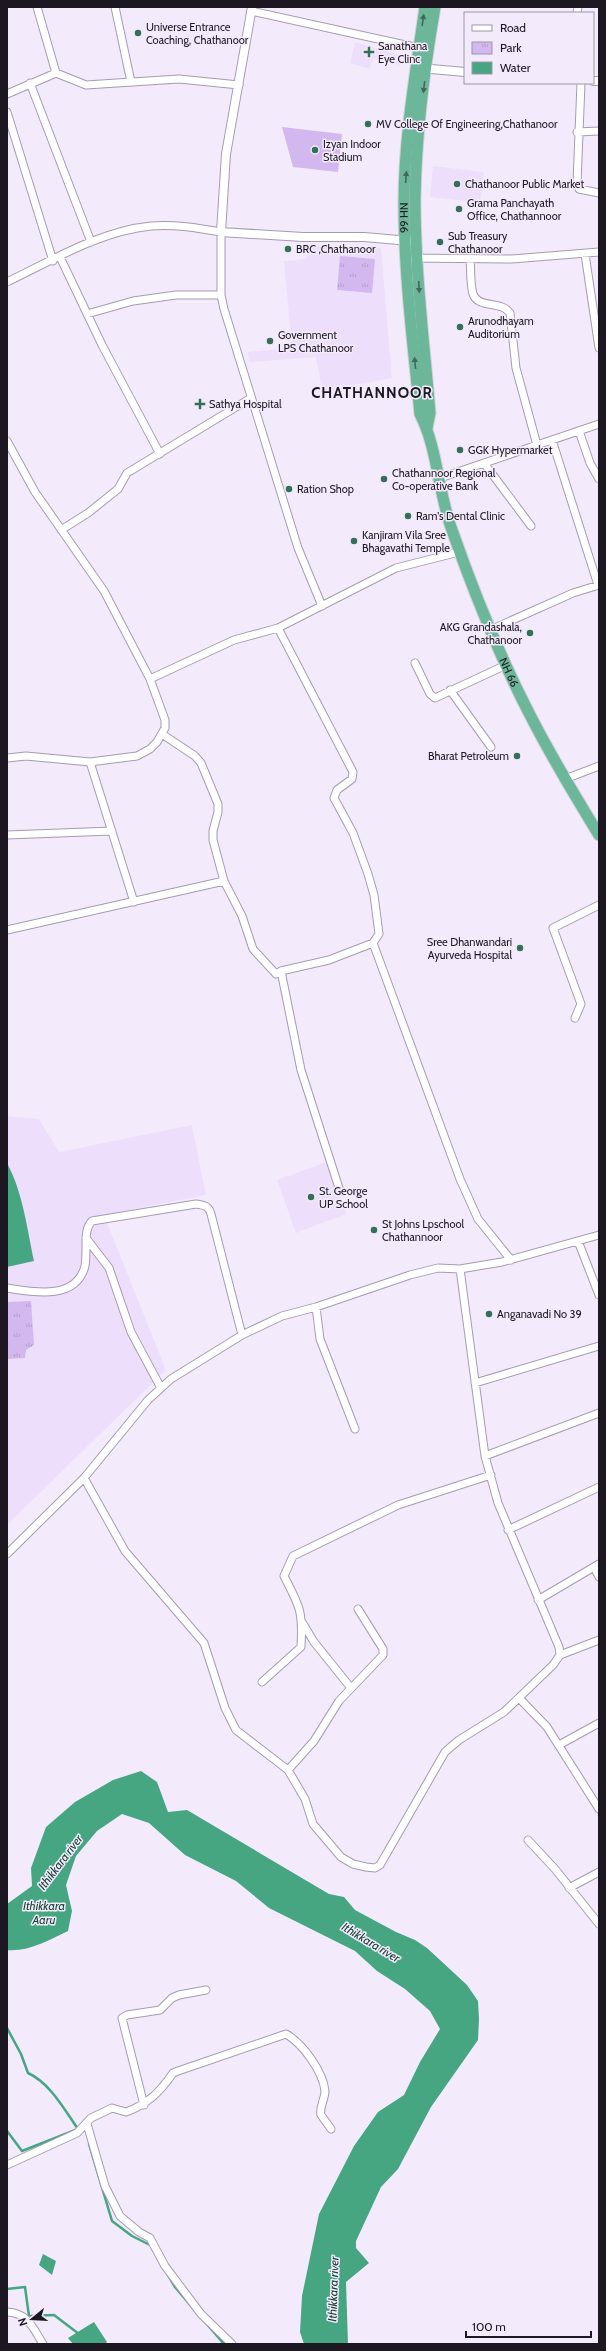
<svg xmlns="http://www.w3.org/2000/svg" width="606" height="2351" font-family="Cabin,sans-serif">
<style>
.built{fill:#eddffc}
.park{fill:url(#park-tufts)}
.pitch{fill:#d3b8f0}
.water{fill:#46a682}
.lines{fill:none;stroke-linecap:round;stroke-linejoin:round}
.stream{stroke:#46a682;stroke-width:2.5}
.minor-casing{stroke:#a69ab4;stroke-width:9}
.tertiary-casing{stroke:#a69ab4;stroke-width:10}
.trunk-casing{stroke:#d2d1d3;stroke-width:13}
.minor{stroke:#fff;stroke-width:7}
.tertiary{stroke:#fff;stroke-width:8}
.trunk{stroke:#6cb69a;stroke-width:11}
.oneway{fill:#44665e}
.poi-dot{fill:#356f58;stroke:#f3ebfc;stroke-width:1.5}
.labels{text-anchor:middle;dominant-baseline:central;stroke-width:3;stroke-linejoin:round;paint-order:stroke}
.poi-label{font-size:11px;fill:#1c1721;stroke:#f3ebfc;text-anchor:start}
.street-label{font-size:11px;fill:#1c1721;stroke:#f3ebfc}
.water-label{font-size:12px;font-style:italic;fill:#184131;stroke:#f3ebfc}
.district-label{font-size:15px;font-weight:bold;letter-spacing:1px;fill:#1c1721;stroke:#f3ebfc}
</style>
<defs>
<pattern id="park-tufts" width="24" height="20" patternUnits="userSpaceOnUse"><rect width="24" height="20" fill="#d3b8f0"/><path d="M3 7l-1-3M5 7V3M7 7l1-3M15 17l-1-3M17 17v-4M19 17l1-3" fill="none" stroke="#b59dce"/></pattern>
</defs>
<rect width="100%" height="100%" fill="#f3ebfc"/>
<!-- built -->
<path class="built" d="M355,42L402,56L400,65L373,58L370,69L350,63Z
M433,166L484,172L480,203L430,197Z
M306,246L381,248L392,378L322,391L316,357L249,362L248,352L292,348L284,261L307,259Z
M7,1116L39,1119L59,1152L192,1125L206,1195L109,1214L107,1223L166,1370L7,1525Z
M326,1162L346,1214L296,1233L277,1180Z"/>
<!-- park -->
<path class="park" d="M340,256L375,259L372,293L337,290Z
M31,1301L34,1345L26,1350L25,1358L7,1359V1302Z"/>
<!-- pitch -->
<path class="pitch" d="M282,127L342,134L338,172L293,167Z"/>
<!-- water -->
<path class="water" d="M7,1163C23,1193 27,1228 34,1261L7,1267Z
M141,1771L157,1782L168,1812L187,1810L329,1894L344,1897L355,1910L396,1932L415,1940L427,1948L467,1985L478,2001L479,2019L478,2040L431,2107L398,2169L381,2187L356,2241V2248L369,2263L346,2282L348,2344H304L300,2332L302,2296L319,2214L354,2146L378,2112L404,2095L420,2062L440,2029L430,2011L405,1989L377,1971L355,1951L269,1908L236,1881L185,1855L149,1823L122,1814L97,1831L76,1856L66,1885L72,1911L68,1931C49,1940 29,1952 7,1950V1904L32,1886L31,1868L46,1827L75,1802L113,1780Z
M43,2254L56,2261L52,2275L39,2265Z
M94,2322L107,2342L105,2344H73L68,2338Z"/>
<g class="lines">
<!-- stream -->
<path class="stream" d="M7,2028L21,2054L28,2073C50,2083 64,2109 78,2129L22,2151L7,2131
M89,2144L112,2221L132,2236L152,2246
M168,2275L175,2287L191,2306
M7,2289L25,2287L29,2316L54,2315L79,2334
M205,2322L224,2344"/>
<defs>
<path id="minor" d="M37,7L56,73
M115,7L131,82
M251,11L419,48
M577,13L578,7
M30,83L91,242
M581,83L577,183L579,189L599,193
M7,94L56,73L86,85L179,79L239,85
M7,112L53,261
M577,132L599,131
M585,254L599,348
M60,257L102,345L160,454
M406,258L512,259L599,252
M470,259C471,270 470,283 473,294C478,309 501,300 510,313L516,368L537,445
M7,282C53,260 100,231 151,226C175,224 198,228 221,232V295L224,309L298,548L322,606
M87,314L133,301L176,295H221
M579,431L590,463L599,479
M552,440L598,585
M7,441L35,492L104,591L150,679L165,720V728L157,742L150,749L137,756L90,762L26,756L7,758
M484,463L531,526
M437,479L599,424
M61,530L88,513L118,489L127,473L251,398
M278,628L353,772L352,779L337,790L334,798L353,833L368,874L374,895L379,934L373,943L460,1179L478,1219L511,1260
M490,630L573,593L599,585
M415,663L430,694L435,698L506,665
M150,679L234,640L278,628L396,568L459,552
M450,690L491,747
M162,734L195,756L201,763L218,804V812L213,831V840L224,881L242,916L253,949L276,974L281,971L301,1070L339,1188
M90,762L134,902
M565,779L599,766
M7,835L112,831
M7,930L224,881
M281,971L329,960L373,943
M575,1018L581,1004L553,928L599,905
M86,1238L109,1268L131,1332L161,1388
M578,1241L599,1295
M7,1288C33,1292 76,1301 85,1266C86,1260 86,1251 86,1245C86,1236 86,1227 92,1221L196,1204C204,1205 209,1206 211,1214L242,1335
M316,1307L320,1339L355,1429
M475,1383L599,1346
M485,1456L599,1413
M84,1478L148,1400L171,1379L242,1335L282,1316L316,1307L410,1275L438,1268L460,1269L502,1262L599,1235
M508,1530L599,1487
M7,1554L84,1478L125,1551L204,1643L225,1708L236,1730L288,1770L305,1799L313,1824L341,1857L353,1864L366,1867L375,1868L380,1865L445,1752L459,1740L504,1712L553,1665L560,1655L559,1647L498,1503L485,1456L460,1269
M594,1567L599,1577
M538,1600L599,1564
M302,1622L314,1642L351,1688
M560,1655L599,1640
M262,1682L301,1647C303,1611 300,1607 284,1576L293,1556L398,1505L491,1475
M519,1698L547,1727L599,1809
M559,1745L599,1723
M288,1770L314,1741L339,1701L383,1655V1649L358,1609
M528,1840L555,1869L599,1924
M569,1888L599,1872
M144,2105L122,2018L127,2015L160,2010L172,1998L179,1995L206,1990
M87,2124L105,2186L120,2216L139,2232L150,2238L165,2266L201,2314L232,2344
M7,2165L77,2133L91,2118L112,2108L126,2112C148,2104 160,2092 173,2073L178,2071L286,2034C302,2043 323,2071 325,2091C325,2099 319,2107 321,2115L331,2129
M7,2312C28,2313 33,2328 43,2344"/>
<path id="tertiary" d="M252,7L226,154L221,232L303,237H364L410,241
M420,68L465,72
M593,81H599"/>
<g id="trunk">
<path id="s1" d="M425,7C416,71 404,137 404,203C404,273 413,343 420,414C438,449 438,493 452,530C474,593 499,655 530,715C551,756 575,796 599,835"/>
<path d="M427,428L430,413C424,342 415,271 415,199C416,135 424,70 435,7"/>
</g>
</defs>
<!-- minor casing -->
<use href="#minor" class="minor-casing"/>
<!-- tertiary casing -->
<use href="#tertiary" class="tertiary-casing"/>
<!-- trunk casing -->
<use href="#trunk" class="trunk-casing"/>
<!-- minor -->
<use href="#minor" class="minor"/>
<!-- tertiary -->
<use href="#tertiary" class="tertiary"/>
<!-- trunk -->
<use href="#trunk" class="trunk"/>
</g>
<!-- one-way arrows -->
<defs><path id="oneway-solid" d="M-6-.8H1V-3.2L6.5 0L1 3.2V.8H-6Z"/></defs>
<g class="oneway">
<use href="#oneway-solid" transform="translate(423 20) rotate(-82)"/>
<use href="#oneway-solid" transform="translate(424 87) rotate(97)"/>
<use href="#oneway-solid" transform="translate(406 177) rotate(-86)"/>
<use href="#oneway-solid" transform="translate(419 287) rotate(88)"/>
<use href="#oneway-solid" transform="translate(415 363) rotate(-96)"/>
</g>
<!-- markers -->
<g class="poi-dot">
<circle cx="138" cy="33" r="4"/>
<path d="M367 46h4v4h4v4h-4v4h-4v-4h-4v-4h4z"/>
<circle cx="368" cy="124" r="4"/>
<circle cx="315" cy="150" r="4"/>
<circle cx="457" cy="184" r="4"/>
<circle cx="459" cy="209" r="4"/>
<circle cx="440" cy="242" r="4"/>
<circle cx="288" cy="249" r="4"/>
<circle cx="460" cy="327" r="4"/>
<circle cx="270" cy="341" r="4"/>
<path d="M198 398h4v4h4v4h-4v4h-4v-4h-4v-4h4z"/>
<circle cx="460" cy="450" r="4"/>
<circle cx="384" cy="479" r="4"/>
<circle cx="289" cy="489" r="4"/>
<circle cx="408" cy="516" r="4"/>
<circle cx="354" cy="541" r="4"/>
<circle cx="530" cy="633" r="4"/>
<circle cx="517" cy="756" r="4"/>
<circle cx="520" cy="948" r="4"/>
<circle cx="311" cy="1197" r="4"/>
<circle cx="374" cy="1230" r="4"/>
<circle cx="489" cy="1314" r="4"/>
</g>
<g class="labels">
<!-- poi labels -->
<g class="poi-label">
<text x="146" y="27">Universe Entrance<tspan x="146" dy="13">Coaching, Chathanoor</tspan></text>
<text x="378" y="46">Sanathana<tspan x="378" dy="13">Eye Clinc</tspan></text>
<text x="376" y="124">MV College Of Engineering,Chathanoor</text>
<text x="323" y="144">Izyan Indoor<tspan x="323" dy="13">Stadium</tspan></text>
<text x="465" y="184">Chathanoor Public Market</text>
<text x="467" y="203">Grama Panchayath<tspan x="467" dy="13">Office, Chathannoor</tspan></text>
<text x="448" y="236">Sub Treasury<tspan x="448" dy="13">Chathanoor</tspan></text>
<text x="296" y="249">BRC ,Chathanoor</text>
<text x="468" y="321">Arunodhayam<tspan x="468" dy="13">Auditorium</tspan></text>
<text x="278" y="335">Government<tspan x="278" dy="13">LPS Chathanoor</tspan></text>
<text x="209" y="404">Sathya Hospital</text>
<text x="468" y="450">GGK Hypermarket</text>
<text x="392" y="473">Chathannoor Regional<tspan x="392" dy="13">Co-operative Bank</tspan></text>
<text x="297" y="489">Ration Shop</text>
<text x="416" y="516">Ram's Dental Clinic</text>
<text x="362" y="535">Kanjiram Vila Sree<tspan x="362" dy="13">Bhagavathi Temple</tspan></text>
<text x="522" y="627" text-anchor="end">AKG Grandashala,<tspan x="522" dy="13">Chathanoor</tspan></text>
<text x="509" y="756" text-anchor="end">Bharat Petroleum</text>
<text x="512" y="942" text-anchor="end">Sree Dhanwandari<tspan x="512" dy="13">Ayurveda Hospital</tspan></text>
<text x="319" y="1191">St. George<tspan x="319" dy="13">UP School</tspan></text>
<text x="382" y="1224">St Johns Lpschool<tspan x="382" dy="13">Chathannoor</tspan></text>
<text x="497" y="1314">Anganavadi No 39</text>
</g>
<!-- street labels -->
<g class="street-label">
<text stroke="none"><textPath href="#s1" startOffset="212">NH 66</textPath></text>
<text stroke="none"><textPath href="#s1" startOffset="683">NH 66</textPath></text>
</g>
<!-- water labels -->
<g class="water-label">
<text transform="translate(60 1862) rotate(-53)">Ithikkara river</text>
<text x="44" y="1905">Ithikkara<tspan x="44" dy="14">Aaru</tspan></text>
<text transform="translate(371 1942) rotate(31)">Ithikkara river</text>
<text transform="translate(333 2289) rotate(-88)">Ithikkara river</text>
</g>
<!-- district labels -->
<g class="district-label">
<text x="372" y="393">CHATHANNOOR</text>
</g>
</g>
<!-- border -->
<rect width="606" height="2351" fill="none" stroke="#1c1721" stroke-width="16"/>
<!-- legend -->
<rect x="464" y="12" width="130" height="72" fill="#f3ebfc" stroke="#9d96a4"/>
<rect x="472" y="25" width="20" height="6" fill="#ffffff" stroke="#9d96a4"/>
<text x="500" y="32" font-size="12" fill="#1c1721">Road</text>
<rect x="472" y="42" width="20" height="12" fill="url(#park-tufts)" stroke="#9d96a4"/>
<text x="500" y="52" font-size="12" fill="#1c1721">Park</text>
<rect x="472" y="62" width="20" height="12" fill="#46a682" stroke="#9d96a4"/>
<text x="500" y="72" font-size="12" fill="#1c1721">Water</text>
<!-- north arrow -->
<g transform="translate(32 2319) rotate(252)" stroke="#f3ebfc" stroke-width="3" paint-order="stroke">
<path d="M0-3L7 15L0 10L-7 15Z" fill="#1c1721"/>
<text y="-6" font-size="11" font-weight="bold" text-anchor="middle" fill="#1c1721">N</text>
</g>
<!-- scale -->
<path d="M466 2331v6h125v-6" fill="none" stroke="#1c1721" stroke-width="2"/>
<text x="472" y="2331" font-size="12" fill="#1c1721" stroke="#f3ebfc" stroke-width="3" paint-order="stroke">100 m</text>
</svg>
